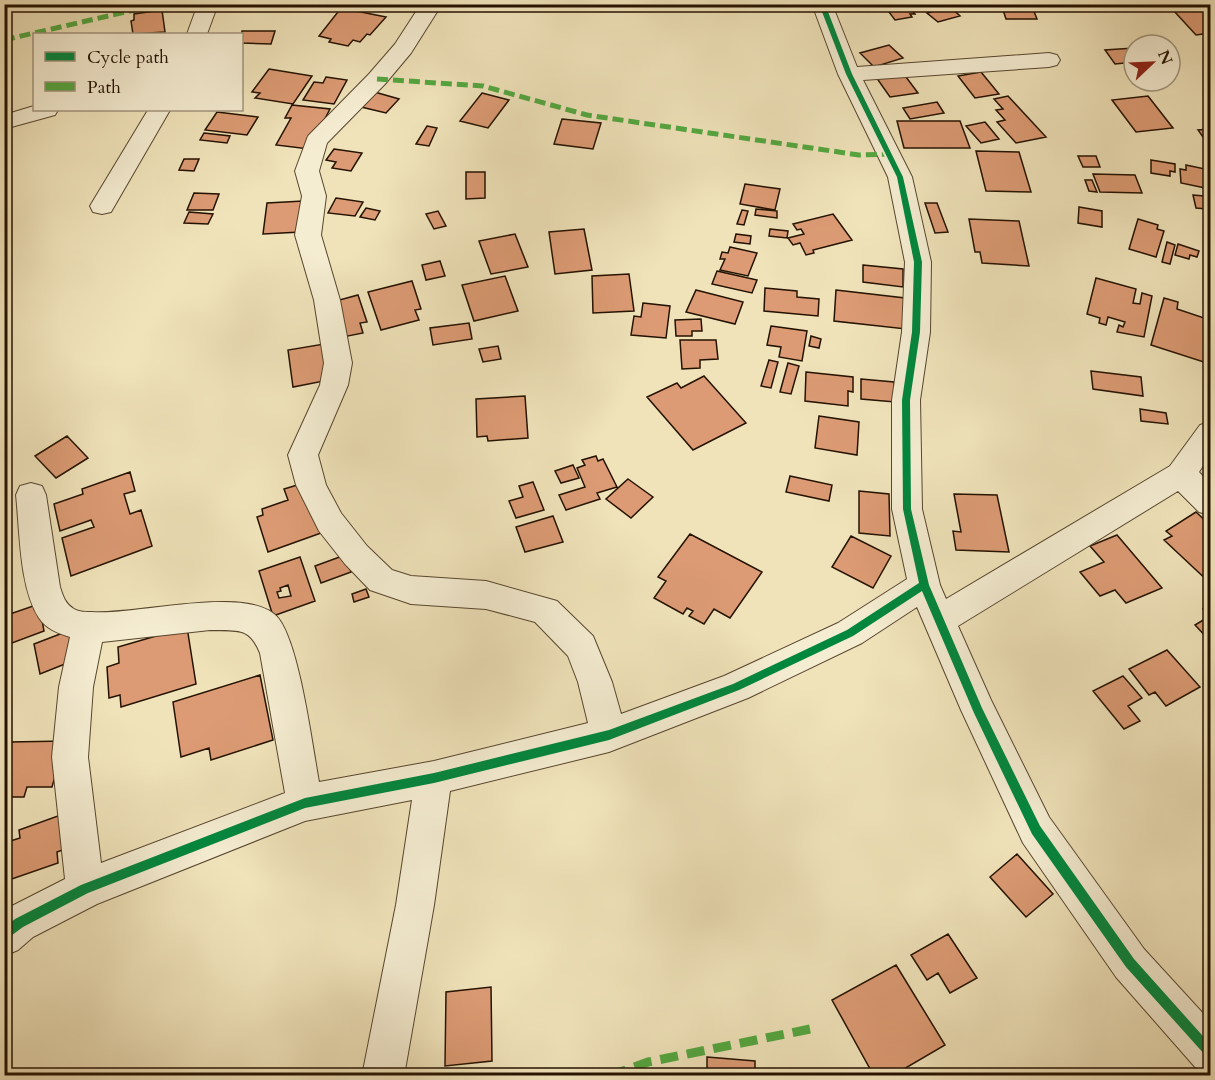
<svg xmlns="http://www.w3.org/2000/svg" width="1215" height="1080" font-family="Cardo,serif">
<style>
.building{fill:#dc9b74;stroke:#241200;stroke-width:1.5;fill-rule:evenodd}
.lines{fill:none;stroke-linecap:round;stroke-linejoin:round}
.minor-casing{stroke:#57462e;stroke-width:2}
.minor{fill:#f5edd2;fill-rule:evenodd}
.quiet-far1{stroke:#53a840;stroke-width:5;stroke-dasharray:11 5;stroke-linecap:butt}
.quiet{stroke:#53a840;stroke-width:9;stroke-dasharray:18 9;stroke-linecap:butt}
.cycleway-casing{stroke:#f5edd2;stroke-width:4}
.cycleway{fill:#00873e;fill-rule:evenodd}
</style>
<rect width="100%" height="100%" fill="#f0e3ba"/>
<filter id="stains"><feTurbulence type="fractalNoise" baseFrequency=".00333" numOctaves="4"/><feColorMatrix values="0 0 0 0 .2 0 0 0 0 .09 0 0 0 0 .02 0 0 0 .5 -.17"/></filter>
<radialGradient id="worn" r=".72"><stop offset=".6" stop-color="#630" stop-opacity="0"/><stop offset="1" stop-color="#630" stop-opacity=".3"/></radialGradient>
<!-- building -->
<path class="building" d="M4,4H21L22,8L4,11Z
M878,4H908L915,14H910L912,17L895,20L886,8L881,9Z
M934,4H947L960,16L938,22L927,13L935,11L931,8L936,6Z
M1001,4H1031L1037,19H1006Z
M341,8L386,17L370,35L367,34L360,42L353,40L348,46L329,42L331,39L319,36Z
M1202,8L1210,16V33L1196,35L1174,11Z
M162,10L165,32L133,34L131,21L134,20V14Z
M242,31H275L271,44L242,43Z
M889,45L903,58L874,67L860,53Z
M1134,48V62L1115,64L1105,50Z
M269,69L312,76L293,104L255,98L260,93L252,92Z
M981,72L999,94L975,98L958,76Z
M903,73L918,93L890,97L876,77Z
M326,77L347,80L334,104L303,100L314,82L323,83Z
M371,91L399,99L386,113L357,106Z
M482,93L509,100L488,128L460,121Z
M1008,96L1046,137L1016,143L997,122L1005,120L996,110L1003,109L994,99Z
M1148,96L1173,128L1136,132L1112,100Z
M937,102L944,113L910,119L903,108Z
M292,105L330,109L309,149L276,145L291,118H285Z
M217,112L258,117L247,135L205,130Z
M562,119L601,123L593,149L554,144Z
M897,121H960L970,148H904Z
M985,122L999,139L981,143L966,126Z
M427,126L437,128L429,146L416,144Z
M1210,129V147L1198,130Z
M204,133L230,136L227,143L200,140Z
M334,149L362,153L351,171L332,168L336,162L326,160Z
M976,151L1019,152L1031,192L986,191Z
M1078,156H1096L1100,167H1083Z
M184,159H199L194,171L179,170Z
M1151,160L1175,164V172L1170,171V176L1151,173Z
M1186,165L1210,170V189L1181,183L1180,169L1186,170Z
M466,172H485V198L466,199Z
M1093,174L1135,175L1142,193L1100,192Z
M1085,180H1092L1097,192L1089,191Z
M745,184L780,189L775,210L740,204Z
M194,193L219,194L213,210H187Z
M1193,195L1204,196L1207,209L1196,208Z
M336,198L363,202L355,216L328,213Z
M303,201L301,232L263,234L267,203Z
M925,203H937L948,232L935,233Z
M1079,207L1102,211V227L1078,223Z
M366,208L380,211L375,220L360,217Z
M756,209L777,211V218L755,215Z
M742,210L748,211L744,225L737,224Z
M438,211L446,226L434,229L426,214Z
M189,212L213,214L208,224L184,223Z
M833,214L852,240L813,250L814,253L806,255L800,243L793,245L788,238L804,234L801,229L797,230L793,224Z
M969,219L1019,221L1029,266L982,263L980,252H975Z
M1138,219L1158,225L1157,229L1164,231L1156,257L1129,249Z
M584,229L592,270L555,274L549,232Z
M770,229L788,231L787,238L769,236Z
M515,234L528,267L491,274L479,241Z
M736,234L751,236L750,244L734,242Z
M1167,242L1175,245L1170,264L1162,262Z
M1178,244L1199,251L1197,257L1190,255L1189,259L1175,255Z
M730,247L757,253L748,276L720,270L725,259H720L722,252L728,253Z
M440,261L445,276L426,280L422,265Z
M863,265L903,269V287L863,282Z
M717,271L757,280L752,293L712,284Z
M629,274L634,311L593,313L592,276Z
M505,276L518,311L474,321L462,285Z
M1096,278L1136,289L1133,303L1140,304L1142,293L1152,296L1144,337L1117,332L1119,325L1123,327L1125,322L1108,317L1106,325L1099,323L1100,318L1087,314Z
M412,281L421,309L415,310L419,320L381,330L368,292Z
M765,288L797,291V297L819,299L818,316L764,311Z
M696,290L743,302L735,324L686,312Z
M836,290L905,298L906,329L834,321Z
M358,295L367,322L360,323L363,333L343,337L332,302Z
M1164,298L1178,302L1177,309L1210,320L1208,329L1210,330V364L1151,345Z
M643,303L670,306L666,338L631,335L634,316L641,317Z
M701,319L702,331H692V336H676L675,320Z
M469,323L472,339L433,345L430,328Z
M771,326L807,331L802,361L779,357L781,347L767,345Z
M811,336L821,339L819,348L809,346Z
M680,340H716L718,359L700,360V368L682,369Z
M324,344L329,380L293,387L288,350Z
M498,346L501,359L483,362L479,349Z
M769,360L778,362L771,388L761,386Z
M788,363L799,366L791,394L780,392Z
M1091,371L1141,377L1143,396L1093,389Z
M806,372L853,377V392L848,391V406L805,401Z
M704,376L746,423L693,450L647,397L677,383L681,388Z
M861,379L894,382L895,402L861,399Z
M525,396L528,438L488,441L487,436L477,437L476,399Z
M1140,409L1166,413L1168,424L1141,421Z
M819,416L859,422L857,455L815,448Z
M67,436L88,458L56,478L35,456Z
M596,456L598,461L603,459L617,487L597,493L600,499L566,510L559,495L585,487L577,468L585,465L582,460Z
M573,465L579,478L561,483L555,471Z
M130,472L135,491L124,494L130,514L141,510L152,546L71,576L62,538L94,527L91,520L60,531L54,504L83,494L82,489Z
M790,476L832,485L829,501L786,492Z
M628,479L653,497L631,518L606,499Z
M533,482L544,510L516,518L509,501L523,497L519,486Z
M304,483L321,533L268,552L257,517L263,515L262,509L288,500L284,489Z
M859,491L889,494L890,536L859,533Z
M954,494L997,495L1009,552L956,550L953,531L961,532Z
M1196,512L1210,525V583L1164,540L1172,536L1166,531Z
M553,516L563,542L525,552L516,527Z
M690,534L762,572L730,618L714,609L704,624L689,616L693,611L687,608L683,614L654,598L666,581L658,577Z
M1117,535L1162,588L1126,603L1115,590L1100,596L1080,572L1104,562L1090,546Z
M851,536L891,556L873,588L832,567Z
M345,555L351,572L321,583L315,566Z
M300,557L315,601L273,616L259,571ZM288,585L291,596L279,598L277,592L281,591L280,588Z
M366,589L369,597L354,602L352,594Z
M39,604L44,631L4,646V616Z
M1210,605V641L1195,625L1210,616L1203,609Z
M187,627L196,684L121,707L120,695L109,698L107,667L119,663L118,647Z
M73,629L80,658L40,674L34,644Z
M1167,650L1200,687L1166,706L1155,692L1149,695L1129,669Z
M260,675L273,740L211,760L209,748L181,757L173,702Z
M1123,676L1142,698L1128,706L1140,721L1124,729L1093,691Z
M65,741L52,787H27L24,797H4V756L9,742Z
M69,812L73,846L57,852L58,863L6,881L4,843L20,838L19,830Z
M1017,854L1053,894L1026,917L990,877Z
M948,934L977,978L950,993L938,973L927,980L911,955Z
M896,965L945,1045L892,1076H874L832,1000Z
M491,987L492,1061L445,1066L446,992Z
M707,1057L755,1061V1076H707Z"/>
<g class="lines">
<defs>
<path id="minor" d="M198,4H218L207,34H187Z
M421,4H442L411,53L385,84L327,143L319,171L326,196L321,235L340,300L352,363L348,385L318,455L326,485L341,513L367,546L392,570L411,576L486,581L557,601L593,636L612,682L621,714L724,676L838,623L907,579L892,509V400L902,332L905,262L888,177L838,74L812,4H832L857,67L1049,53L1057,55L1060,60L1057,65L1049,67L863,80L912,177L931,262L930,332L920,400L922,509L940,585L946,599L1170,466L1200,425L1210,422V455L1199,472L1210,484V515L1199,512L1178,491L958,626L991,700L1049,817L1144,949L1210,1021V1073L1195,1067L1116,977L1023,843L961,710L917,607L862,643L748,698L609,752L450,791L434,905L404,1076H362L396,905L412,800L305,821L97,904L33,937L18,950L4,956V910L65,879L52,757L59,687L70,637C58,633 46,629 39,618C19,587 20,531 16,495L20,486L31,483L42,486L46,495L60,587C63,596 65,604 74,609C79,612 86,612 92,612C134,616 252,583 279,619C300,648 312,744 319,782L434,761L588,723L578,682L568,656L535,622L486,609L411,604L370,590L345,564L319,531L296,485L288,455L320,385L324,363L314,300L295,235L302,196L295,171L308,136L369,74L395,44ZM210,630C237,631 249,626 260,653L285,793L101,863L88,757L93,687L102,642Z
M34,106V110H58L55,115L4,129V115Z
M148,110H170L111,212L102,214L93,212L90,206Z"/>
</defs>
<!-- minor casing -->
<use href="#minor" class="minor-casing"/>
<!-- minor -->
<use href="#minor" class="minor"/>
<!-- quiet-far1 -->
<path class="quiet-far1" d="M4,40L160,4
M377,79L483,86L587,115L859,155L890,154"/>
<!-- quiet -->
<path class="quiet" d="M609,1076L648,1062L810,1029"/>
<defs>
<path id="cycleway" d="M819,4H825L852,74L903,177L922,262L920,332L910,400L911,509L929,585L982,708L1040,826L1134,959L1210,1044V1058L1206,1056L1126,967L1032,834L974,713L922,591L853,636L739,690L609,740L434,783L305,808L88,893L23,927L4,941V928L15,919L81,885L305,798L434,773L609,730L733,684L847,630L919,583L903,509L902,400L912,332L914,262L897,177L846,74Z"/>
</defs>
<!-- cycleway casing -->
<use href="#cycleway" class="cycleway-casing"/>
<!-- cycleway -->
<use href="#cycleway" class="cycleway"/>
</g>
<!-- margin -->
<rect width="1215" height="1080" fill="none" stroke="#f0e3ba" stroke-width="24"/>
<rect x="6" y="6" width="1203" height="1068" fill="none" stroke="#241200" stroke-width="3"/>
<rect x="12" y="12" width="1191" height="1056" fill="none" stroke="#241200" stroke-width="1.5"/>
<!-- legend -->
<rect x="33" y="33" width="210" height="78" fill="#f5edd2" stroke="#a1957e" stroke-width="1.5"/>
<rect x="45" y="52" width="30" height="9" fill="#00873e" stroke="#a1957e" stroke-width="1.5"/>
<text x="87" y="63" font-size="18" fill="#241200">Cycle path</text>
<rect x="45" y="82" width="30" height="9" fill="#53a840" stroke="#a1957e" stroke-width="1.5"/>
<text x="87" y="93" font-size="18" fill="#241200">Path</text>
<!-- north arrow -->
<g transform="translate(1152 63) rotate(67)"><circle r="28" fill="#f5edd2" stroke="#a1957e" stroke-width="1.5"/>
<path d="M0-4.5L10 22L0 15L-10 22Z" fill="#8f2418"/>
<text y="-9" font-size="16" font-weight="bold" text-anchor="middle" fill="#241200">N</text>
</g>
<rect width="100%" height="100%" filter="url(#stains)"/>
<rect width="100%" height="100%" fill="url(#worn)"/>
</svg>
